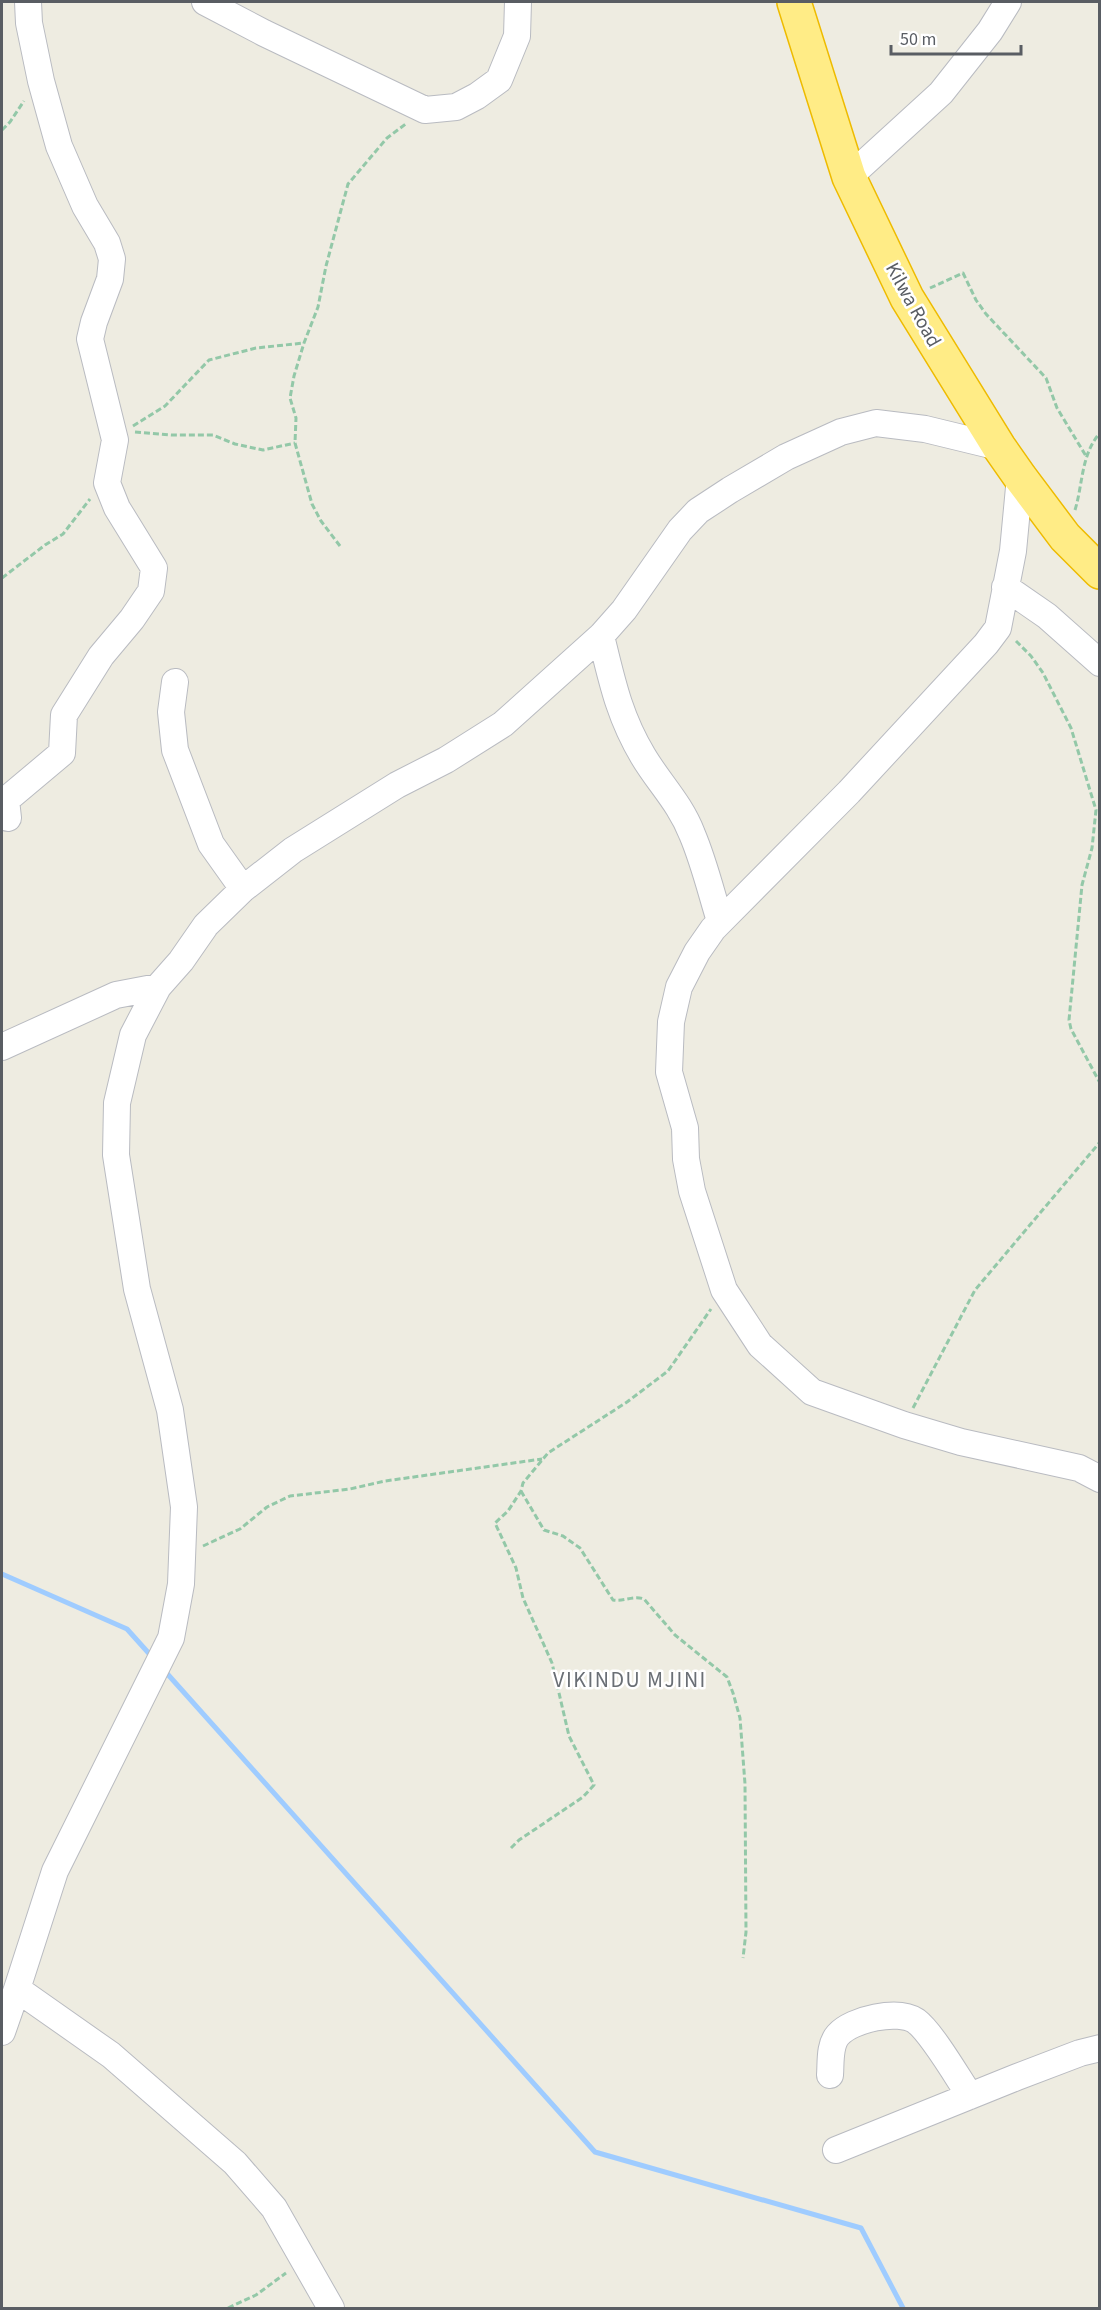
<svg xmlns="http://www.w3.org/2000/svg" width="1101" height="2310" font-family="'Source Sans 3',sans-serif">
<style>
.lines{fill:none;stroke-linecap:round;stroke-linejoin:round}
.stream{stroke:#9fccff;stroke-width:5}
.minor-casing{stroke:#b9bbc1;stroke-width:28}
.highway-casing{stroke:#eb0;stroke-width:36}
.path{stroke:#93c8a8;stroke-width:3;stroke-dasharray:6 3;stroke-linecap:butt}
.minor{stroke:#fff;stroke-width:26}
.highway{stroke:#ffec86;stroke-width:33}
.labels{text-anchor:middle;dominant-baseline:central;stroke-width:5;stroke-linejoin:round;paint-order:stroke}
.street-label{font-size:20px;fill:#595d63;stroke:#fff}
.quarter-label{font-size:22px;letter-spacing:1.5px;fill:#6a6f75;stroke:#fff}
</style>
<rect width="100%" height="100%" fill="#eeece1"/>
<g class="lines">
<!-- stream -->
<path class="stream" d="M2,1574L127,1629L153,1658
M163,1669L595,2152L861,2228L903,2308"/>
<defs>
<path id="minor" d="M205,2L264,33L425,110L456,107L477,96L499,80L517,36L518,2
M849,177L941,93L990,31L1008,2
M1020,477L1013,551L998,628L986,644L849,792L713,929L697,952L679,987L671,1022L669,1072L685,1128L686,1159L692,1191L724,1290L760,1345L812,1392L904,1425L961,1442L1079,1468L1100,1479
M1005,587L1047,616L1100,663
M601,636C612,681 619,716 643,756C659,783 680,803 692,834C704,862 711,892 720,921
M175,682L171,712L175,750L211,844L243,889
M8,818L6,800L62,753L64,715L101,656L132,619L151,591L154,568L117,508L107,483L115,440L90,339L94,322L110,279L112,259L107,243L85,206L59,146L41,81L29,23L28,2
M2,1047L116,995L158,987
M17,1989L111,2055L235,2163L274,2208L331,2308
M2,2032L17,1989L55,1871L171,1638L181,1584L184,1507L170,1410L137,1289L116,1155L117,1103L133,1035L158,987L181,961L206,925L243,889L293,850L397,785L446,760L503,724L601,636L624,610L680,530L698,511L730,490L786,457L841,432L876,423L925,429L999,447
M830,2075C831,2063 829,2045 838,2035C852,2019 898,2009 916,2021C932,2033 958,2078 970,2096
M836,2150L1017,2077L1080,2053L1100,2048"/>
<path id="highway" d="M794,2L849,177L907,298L999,447L1020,477L1065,537L1100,572"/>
</defs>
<!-- minor casing -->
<use href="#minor" class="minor-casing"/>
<!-- highway casing -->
<use href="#highway" class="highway-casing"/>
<!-- path -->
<path class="path" d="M2,130L10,122L24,101
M930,288L963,273L976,300L986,314L1046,378L1057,408L1086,456
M133,426L165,406L209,360L256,348L304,343
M135,432L171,435H213L235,444L263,450L295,443
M1075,510C1083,484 1081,454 1100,433
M340,546L321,521L312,504L295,443L296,418L290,398L294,376L304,343L318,307L326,266L348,184L387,138L407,123
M2,578L45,545L63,534L90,499
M1016,641L1031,656L1043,673L1071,728L1096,810L1092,848L1082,885L1069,1020L1071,1029L1100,1083
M913,1408L975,1290L1100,1142
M521,1491L544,1530L563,1536L580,1548L613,1600C624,1602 633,1595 644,1599L675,1635L727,1677L733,1693L740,1718L745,1784L746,1932L743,1958
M203,1546L240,1529L267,1507L290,1496L350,1489L385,1481L542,1459
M511,1848L519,1840L583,1797L594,1785L569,1736L552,1663L523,1598L516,1568L495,1523L508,1511L521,1491L523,1483L548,1453L627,1402L668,1371L711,1309
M228,2308L256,2295L286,2273"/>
<!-- minor -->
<use href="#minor" class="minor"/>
<!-- highway -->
<use href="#highway" class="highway"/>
</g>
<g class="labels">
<!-- street labels -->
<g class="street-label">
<text transform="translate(913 305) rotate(61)">Kilwa Road</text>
</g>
<!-- quarter labels -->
<g class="quarter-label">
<text x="630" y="1680">VIKINDU MJINI</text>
</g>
</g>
<!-- border -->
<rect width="1101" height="2310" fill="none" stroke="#595d63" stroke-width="6"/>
<!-- scale -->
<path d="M891 45v9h130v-9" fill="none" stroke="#595d63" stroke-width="3"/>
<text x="900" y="45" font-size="18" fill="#595d63" stroke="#ffffff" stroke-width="4.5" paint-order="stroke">50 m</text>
</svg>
